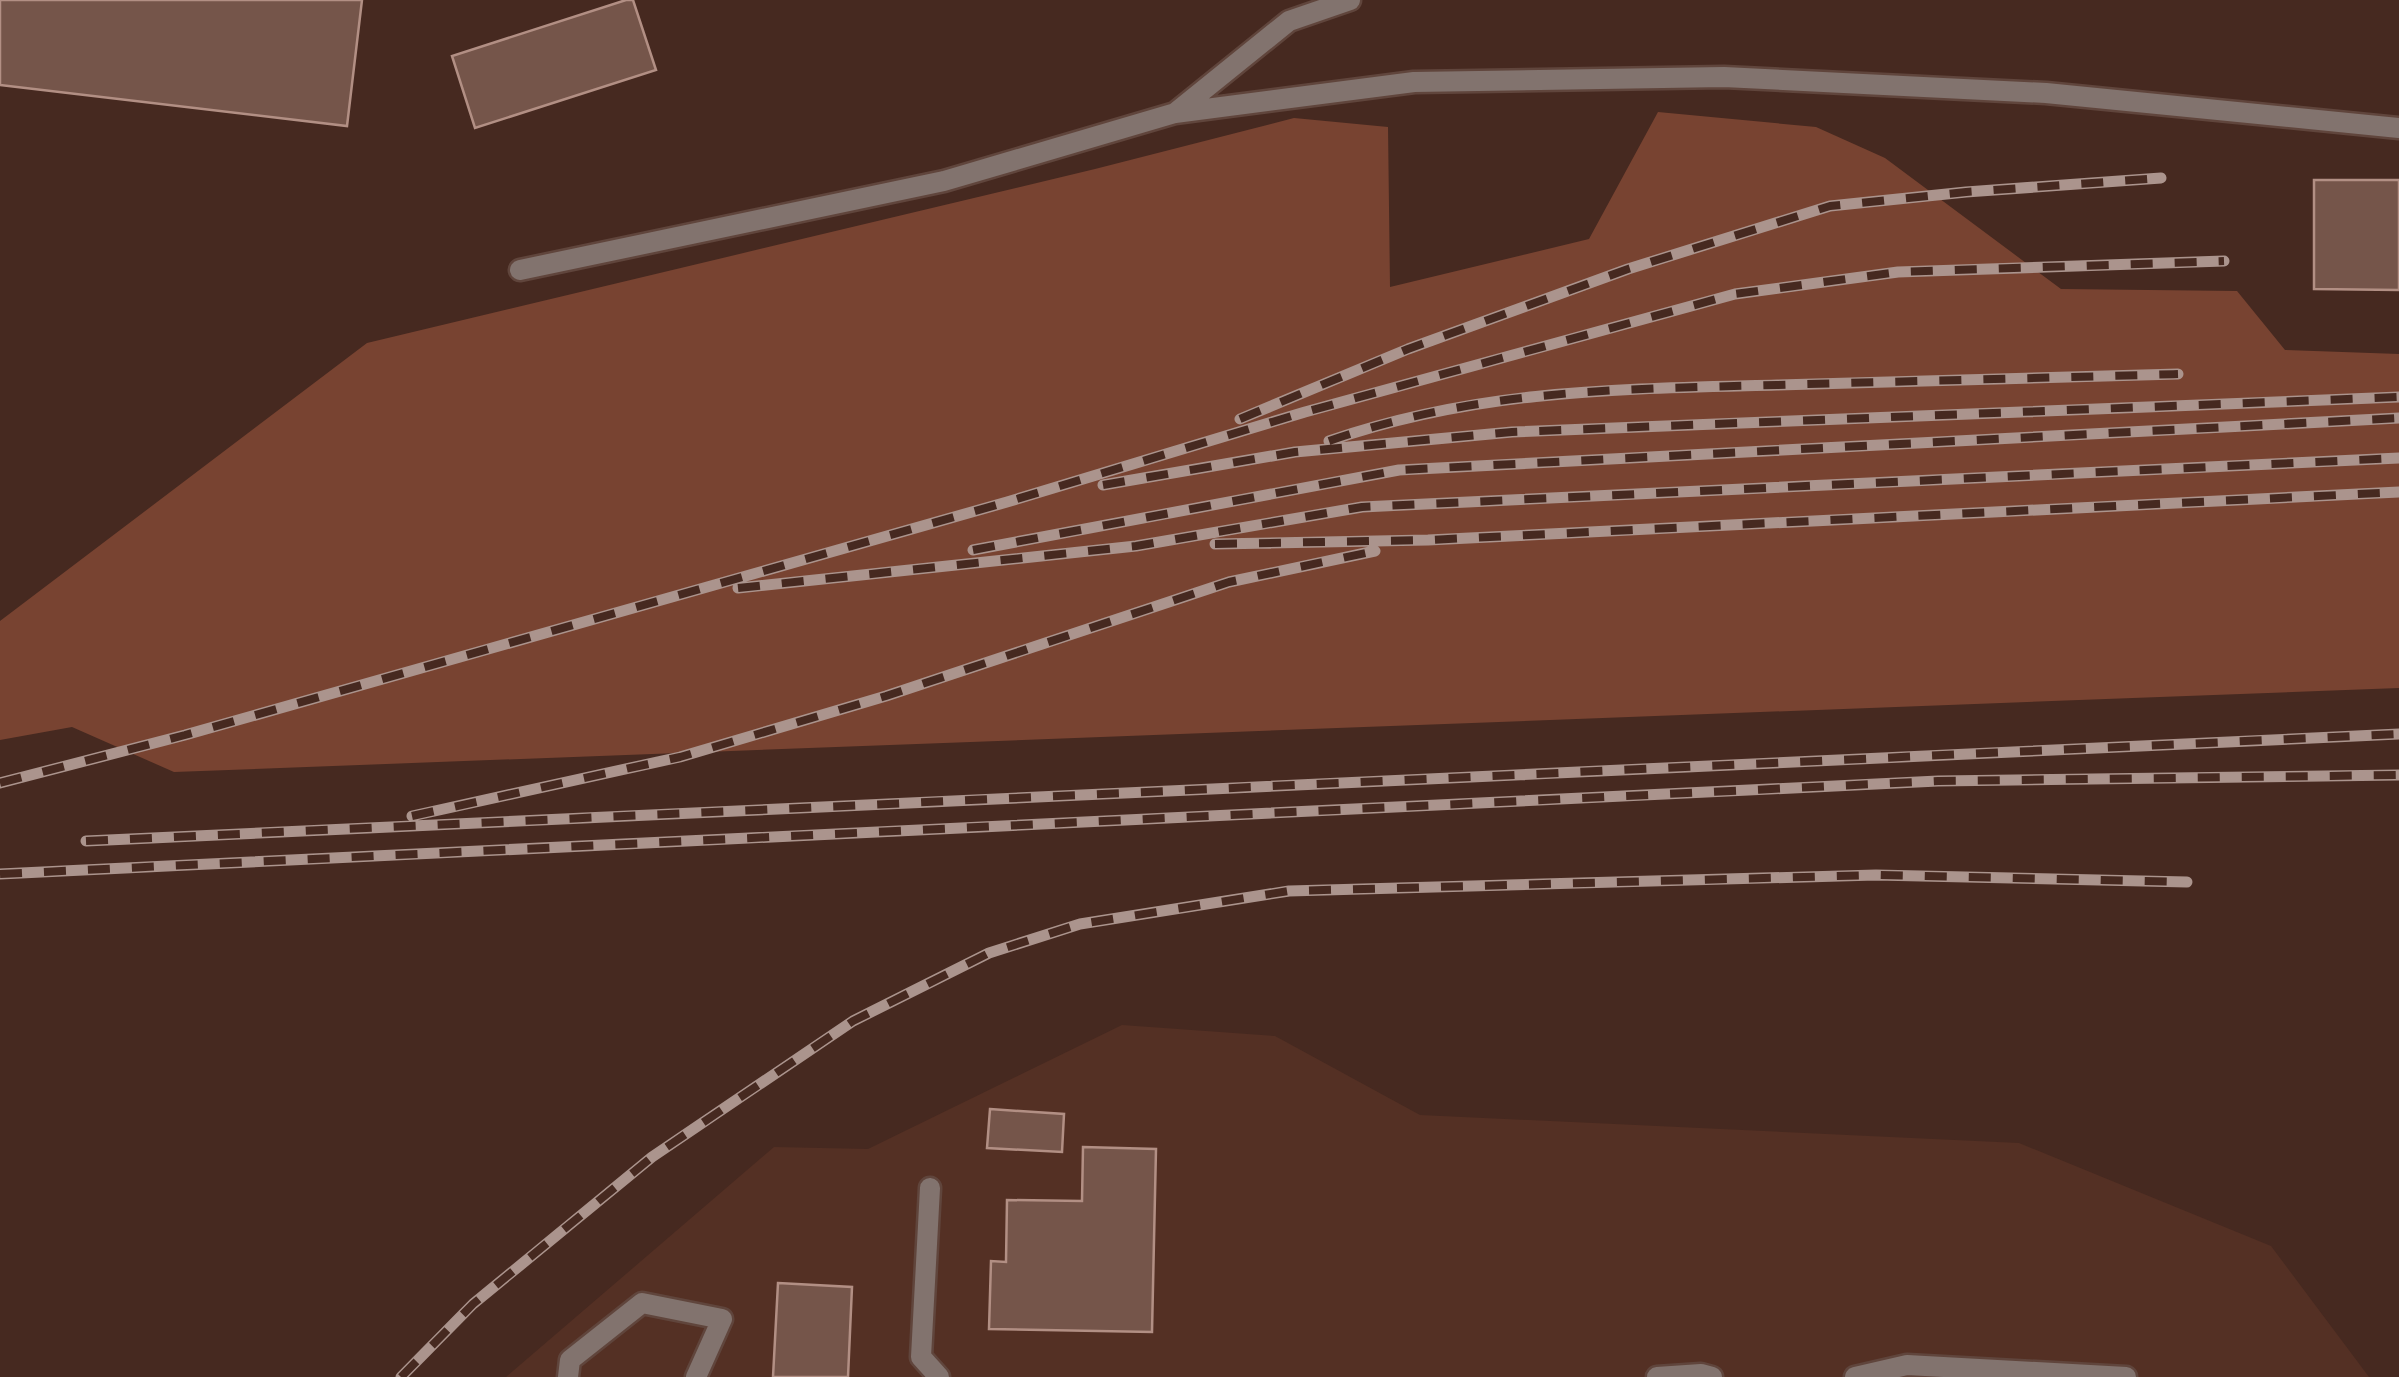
<svg xmlns="http://www.w3.org/2000/svg" width="2399" height="1377" font-family="Mulish,sans-serif">
<style>
.built{fill:#543024}
.green{fill:#784331}
.building{fill:#75554a;stroke:#b28f84;stroke-width:2.5}
.lines{fill:none;stroke-linecap:round;stroke-linejoin:round}
.lane-casing{stroke:#60453c;stroke-width:25}
.lane{stroke:#82736e;stroke-width:20}
.rail-casing{stroke:#ab948d;stroke-width:11}
.rail{stroke:#462920;stroke-width:8;stroke-dasharray:22;stroke-linecap:butt}
</style>
<rect width="100%" height="100%" fill="#462920"/>
<!-- built -->
<path class="built" d="M1122,1025L1275,1036L1420,1115L2019,1143L2271,1246L2369,1377H506L774,1147L868,1149Z"/>
<!-- green -->
<path class="green" d="M1658,112L1816,127L1885,158L2061,289L2237,291L2285,350L2399,354V688L174,772L72,727L0,740V621L367,343L1095,169L1294,118L1388,127L1390,287L1589,239Z"/>
<!-- building -->
<path class="building" d="M0,0H362L347,126L0,85Z
M626,0H633L656,70L475,128L452,56Z
M2314,180H2399V290L2314,289Z
M990,1109L1064,1114L1062,1152L987,1148Z
M1083,1147L1156,1149L1152,1332L989,1329L991,1261L1006,1262L1007,1200L1082,1201Z
M778,1283L852,1287L848,1377H773Z"/>
<g class="lines">
<defs>
<path id="lane" d="M1175,113L1414,82L1724,77L2046,93L2399,128
M520,270L944,181L1175,113L1289,21L1350,0
M930,1188L921,1357L939,1377
M568,1377L570,1360L642,1303L722,1319L696,1377
M1657,1377L1701,1374L1712,1377
M1855,1377L1907,1365L2126,1377"/>
</defs>
<!-- lane casing -->
<use href="#lane" class="lane-casing"/>
<!-- lane -->
<use href="#lane" class="lane"/>
<defs>
<path id="rail" d="M1240,419L1408,349L1628,269L1830,206L1966,192L2161,178
M1329,441C1479,389 1620,389 1777,385C1910,381 2044,378 2178,374
M1103,485L1295,452L1512,432L2399,397
M1215,544L1428,540L2399,492
M973,550L1399,470L2399,418
M738,588L1136,546L1362,507L2399,458
M0,783L185,735L1007,502L1305,412L1735,294L1898,272L2224,261
M412,816L680,757L886,696L1229,582L1375,551
M86,841L2399,734
M0,874L1938,781L2399,775
M401,1377L473,1304L652,1157L853,1021L989,953L1080,924L1289,891L1876,875L2187,882"/>
</defs>
<!-- rail casing -->
<use href="#rail" class="rail-casing"/>
<!-- rail -->
<use href="#rail" class="rail"/>
</g>
</svg>
